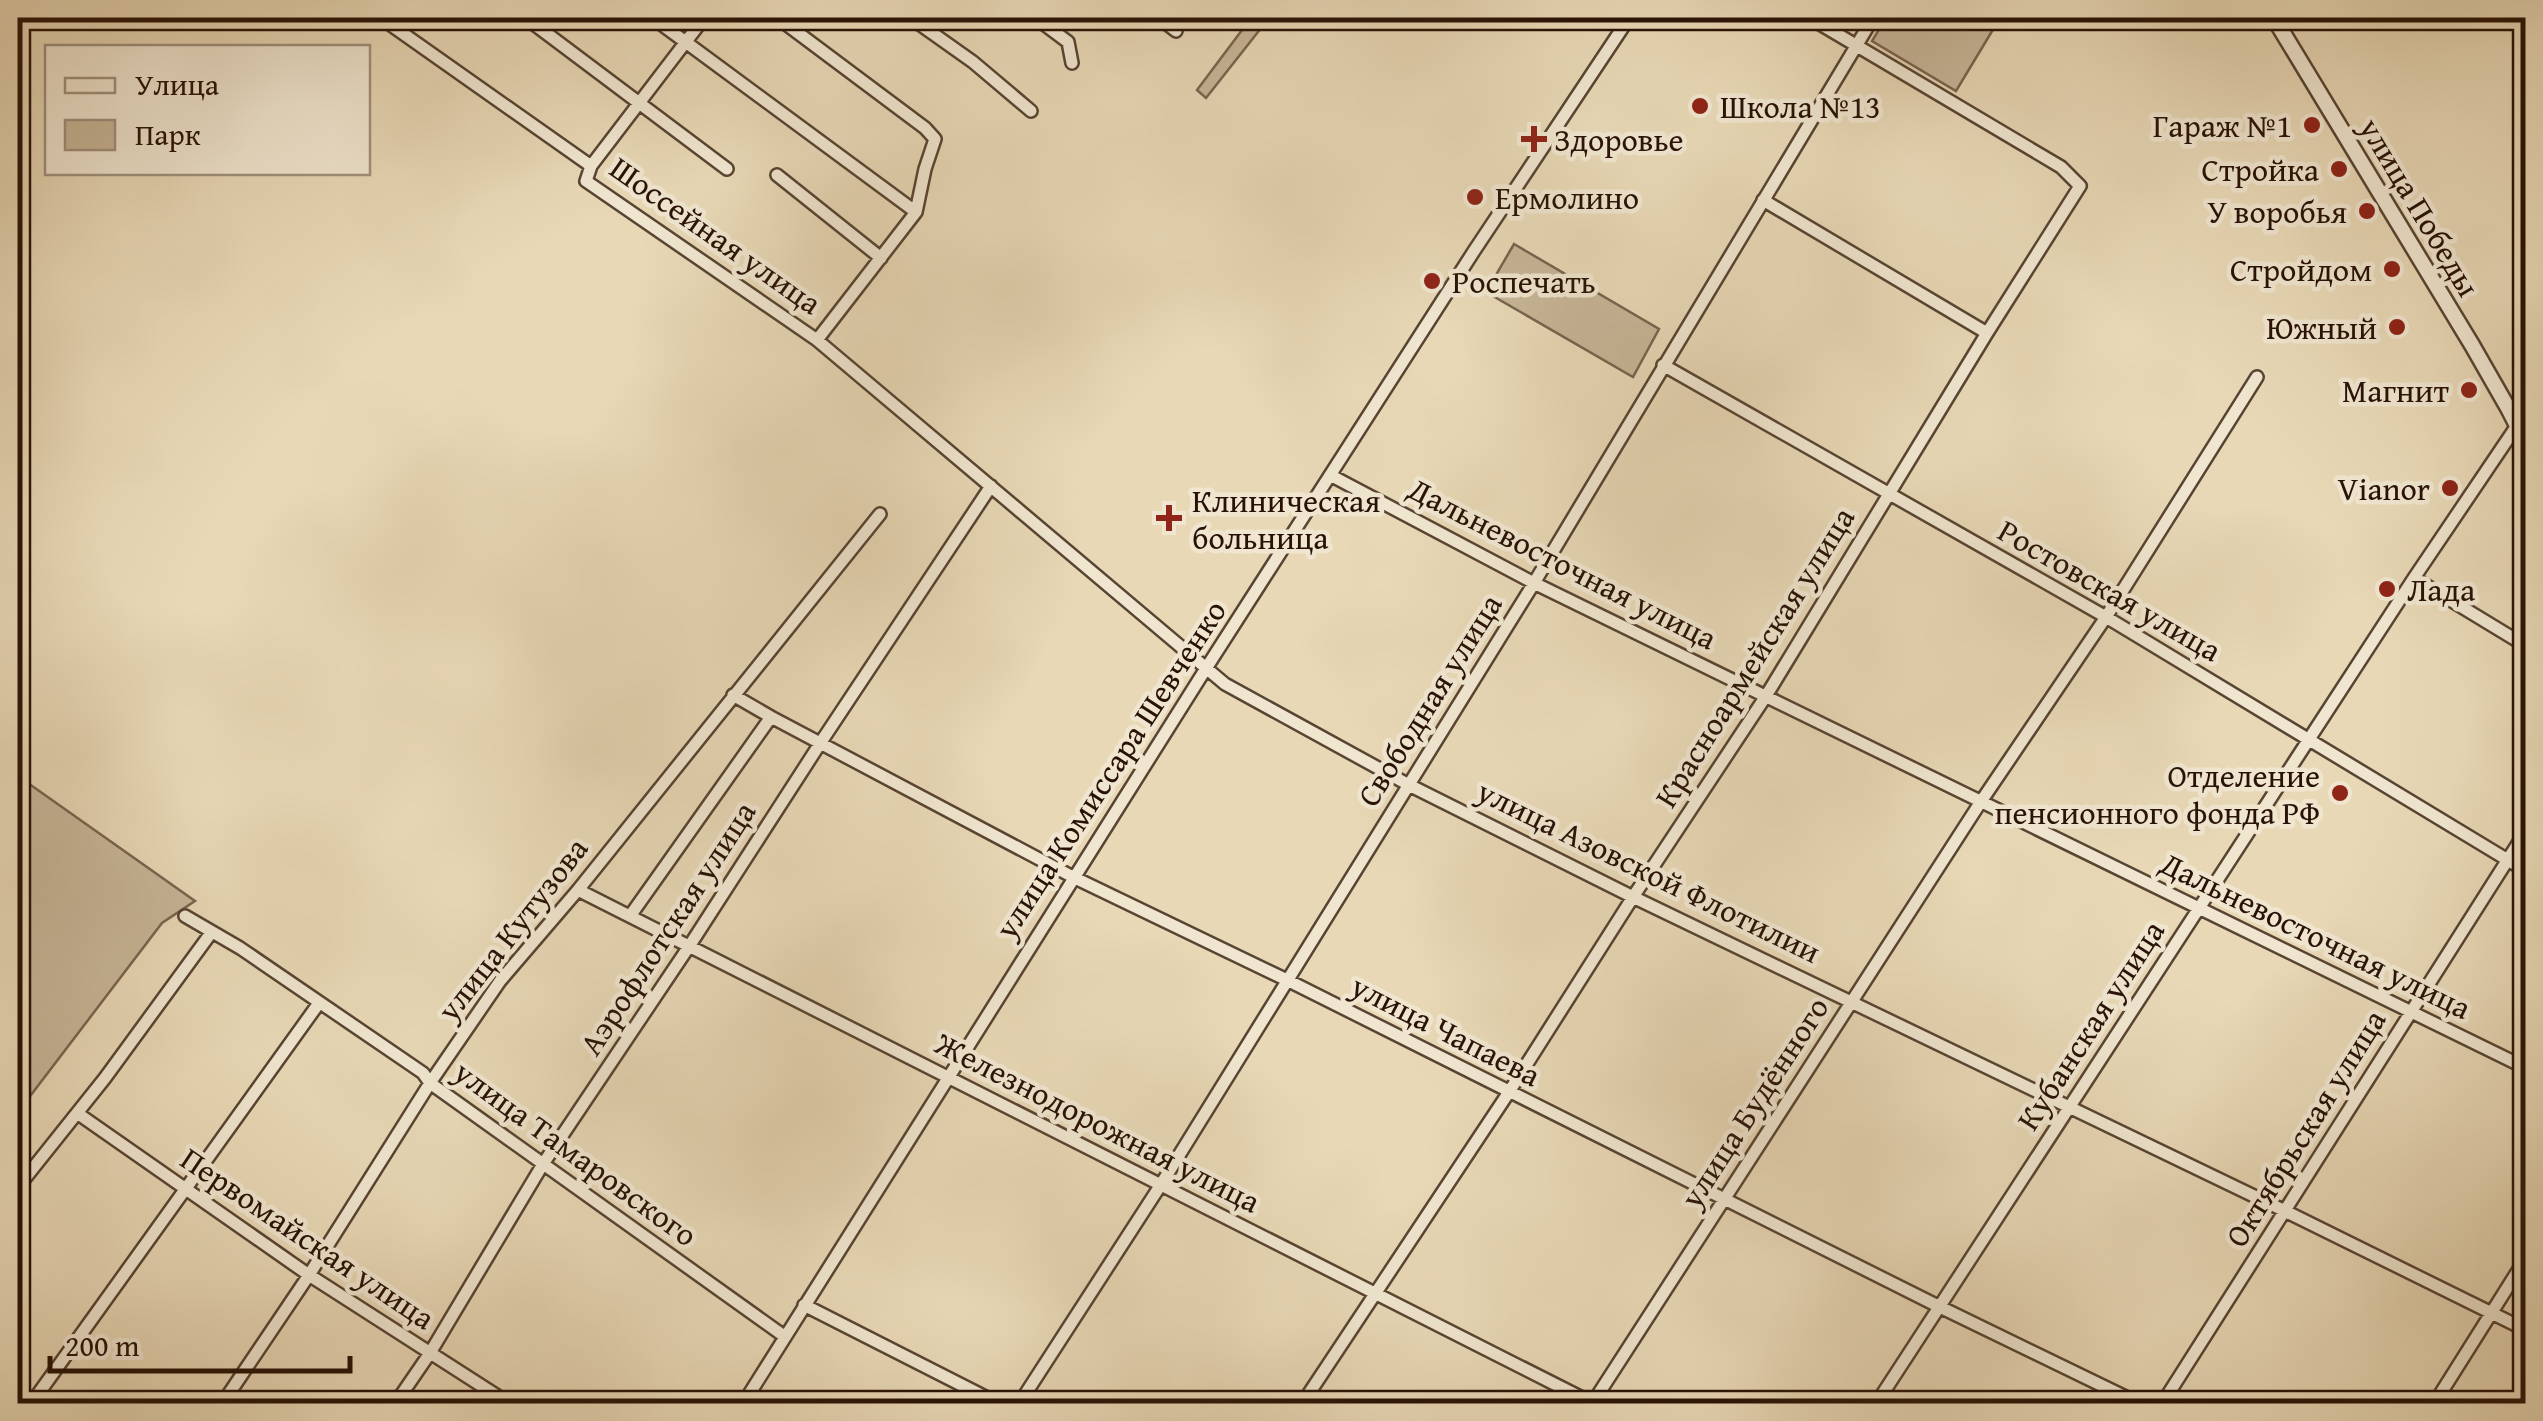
<svg xmlns="http://www.w3.org/2000/svg" width="2543" height="1421" font-family="'Gentium Book Plus',serif">
<style>
.green{fill:#c7b698;stroke:#78644f;stroke-width:2.5}
.lines{fill:none;stroke-linecap:round;stroke-linejoin:round}
.minor-casing{stroke:#584432;stroke-width:16}
.tertiary-casing{stroke:#584432;stroke-width:19}
.minor{stroke:#f0e6d0;stroke-width:11}
.tertiary{stroke:#f0e6d0;stroke-width:14}
.poi-dot{fill:#8f2418;stroke:#f0e6d0;stroke-width:4}
.labels{text-anchor:middle;dominant-baseline:central;stroke-width:9;stroke-linejoin:round;paint-order:stroke}
.poi-label{font-size:32px;fill:#281206;stroke:#f0e6d0;text-anchor:end}
.street-label{font-size:32px;fill:#281206;stroke:#f0e6d0}
</style>
<rect width="100%" height="100%" fill="#e8d8b6"/>
<filter id="stains"><feTurbulence type="fractalNoise" baseFrequency=".002" numOctaves="4"/><feColorMatrix values="0 0 0 0 .2 0 0 0 0 .09 0 0 0 0 .02 0 0 0 .5 -.17"/></filter>
<radialGradient id="worn" r=".72"><stop offset=".6" stop-color="#630" stop-opacity="0"/><stop offset="1" stop-color="#630" stop-opacity=".3"/></radialGradient>
<!-- green -->
<path class="green" d="M1251,18H1269L1206,98L1197,90Z
M1886,18H2000L1956,91L1872,41Z
M1514,244L1659,329L1633,377L1486,292Z
M18,776L195,901L162,923L18,1112Z"/>
<g class="lines">
<defs>
<path id="minor" d="M381,18L591,166
M526,18L727,169
M653,18L916,212
M704,18L591,166L586,181L817,340L1225,684L1409,785L1633,897L2285,1211L2526,1330
M778,18L925,128L935,139L925,169L916,212L817,340
M911,18L973,62L1031,111
M1036,18L1068,42L1072,63
M1159,18L1176,31
M777,175L881,258
M1763,200L1987,333
M1663,365L2106,617L2526,871
M1330,475L1534,583L2526,1068
M2414,578L2526,646
M733,695L771,717L1073,877L1287,980L1938,1306L2140,1404
M578,890L1594,1404
M185,916L240,948L423,1073L430,1083L784,1336
M630,916L771,717
M77,1113L309,1275L510,1404
M18,1187L105,1078L211,933
M804,1305L999,1404
M31,1404L319,1003
M222,1404L309,1275L430,1083L500,981L578,890L880,514
M395,1404L430,1353L543,1164L690,945L821,742L991,486
M743,1404L1205,670L1474,251L1629,18
M1019,1404L1160,1186L1534,583L1873,18
M1302,1404L1509,1092L1633,897L1766,696L1987,333L2080,186L2061,167L1810,18
M1592,1404L1980,803L2106,617L2257,377
M1876,1404L2414,578L2516,427
M2162,1404L2526,831
M2434,1404L2526,1258"/>
<path id="tertiary" d="M2274,18L2472,345L2508,408L2526,443"/>
</defs>
<!-- minor casing -->
<use href="#minor" class="minor-casing"/>
<!-- tertiary casing -->
<use href="#tertiary" class="tertiary-casing"/>
<!-- minor -->
<use href="#minor" class="minor"/>
<!-- tertiary -->
<use href="#tertiary" class="tertiary"/>
</g>
<!-- markers -->
<g class="poi-dot">
<circle cx="1700" cy="106" r="10"/>
<circle cx="2312" cy="125" r="10"/>
<path d="M1529 124h10v10h10v10h-10v10h-10v-10h-10v-10h10z"/>
<circle cx="2339" cy="169" r="10"/>
<circle cx="1475" cy="197" r="10"/>
<circle cx="2367" cy="211" r="10"/>
<circle cx="2392" cy="269" r="10"/>
<circle cx="1432" cy="281" r="10"/>
<circle cx="2397" cy="327" r="10"/>
<circle cx="2469" cy="390" r="10"/>
<circle cx="2450" cy="488" r="10"/>
<path d="M1164 503h10v10h10v10h-10v10h-10v-10h-10v-10h10z"/>
<circle cx="2387" cy="589" r="10"/>
<circle cx="2340" cy="793" r="10"/>
</g>
<g class="labels">
<!-- poi labels -->
<g class="poi-label">
<text x="1720" y="106" text-anchor="start">Школа №13</text>
<text x="2292" y="125">Гараж №1</text>
<text x="1554" y="139" text-anchor="start">Здоровье</text>
<text x="2319" y="169">Стройка</text>
<text x="1495" y="197" text-anchor="start">Ермолино</text>
<text x="2347" y="211">У воробья</text>
<text x="2372" y="269">Стройдом</text>
<text x="1452" y="281" text-anchor="start">Роспечать</text>
<text x="2377" y="327">Южный</text>
<text x="2449" y="390">Магнит</text>
<text x="2430" y="488">Vianor</text>
<text x="1192" y="500" text-anchor="start">Клиническая<tspan x="1192" dy="37">больница</tspan></text>
<text x="2407" y="589" text-anchor="start">Лада</text>
<text x="2320" y="775">Отделение<tspan x="2320" dy="37">пенсионного фонда РФ</tspan></text>
</g>
<!-- street labels -->
<g class="street-label">
<text transform="translate(2420 207) rotate(59)">улица Победы</text>
<text transform="translate(716 235) rotate(35)">Шоссейная улица</text>
<text transform="translate(1563 563) rotate(27)">Дальневосточная улица</text>
<text transform="translate(2110 590) rotate(30)">Ростовская улица</text>
<text transform="translate(1754 657) rotate(-58)">Красноармейская улица</text>
<text transform="translate(1429 700) rotate(-58)">Свободная улица</text>
<text transform="translate(1110 769) rotate(-57)">улица Комиссара Шевченко</text>
<text transform="translate(1649 871) rotate(26)">улица Азовской Флотилии</text>
<text transform="translate(667 928) rotate(-57)">Аэрофлотская улица</text>
<text transform="translate(512 929) rotate(-52)">улица Кутузова</text>
<text transform="translate(2316 935) rotate(26)">Дальневосточная улица</text>
<text transform="translate(2090 1025) rotate(-57)">Кубанская улица</text>
<text transform="translate(1446 1030) rotate(27)">улица Чапаева</text>
<text transform="translate(1754 1102) rotate(-57)">улица Будённого</text>
<text transform="translate(1098 1122) rotate(27)">Железнодорожная улица</text>
<text transform="translate(2305 1128) rotate(-58)">Октябрьская улица</text>
<text transform="translate(576 1153) rotate(36)">улица Тамаровского</text>
<text transform="translate(308 1238) rotate(34)">Первомайская улица</text>
</g>
</g>
<!-- margin -->
<rect width="2543" height="1421" fill="none" stroke="#e8d8b6" stroke-width="60"/>
<rect x="20" y="20" width="2503" height="1381" fill="none" stroke="#281206" stroke-width="5"/>
<rect x="30" y="30" width="2483" height="1361" fill="none" stroke="#281206" stroke-width="2.5"/>
<!-- legend -->
<rect x="45" y="45" width="325" height="130" fill="#f0e6d0" stroke="#a0917f" stroke-width="2.5"/>
<rect x="65" y="78" width="50" height="15" fill="#f0e6d0" stroke="#a0917f" stroke-width="2.5"/>
<text x="135" y="95" font-size="30" fill="#281206">Улица</text>
<rect x="65" y="120" width="50" height="30" fill="#c7b698" stroke="#a0917f" stroke-width="2.5"/>
<text x="135" y="145" font-size="30" fill="#281206">Парк</text>
<!-- scale -->
<path d="M50 1356v15h300v-15" fill="none" stroke="#281206" stroke-width="5"/>
<text x="65" y="1356" font-size="30" fill="#281206" stroke="#f0e6d0" stroke-width="8" paint-order="stroke">200 m</text>
<rect width="100%" height="100%" filter="url(#stains)"/>
<rect width="100%" height="100%" fill="url(#worn)"/>
</svg>
